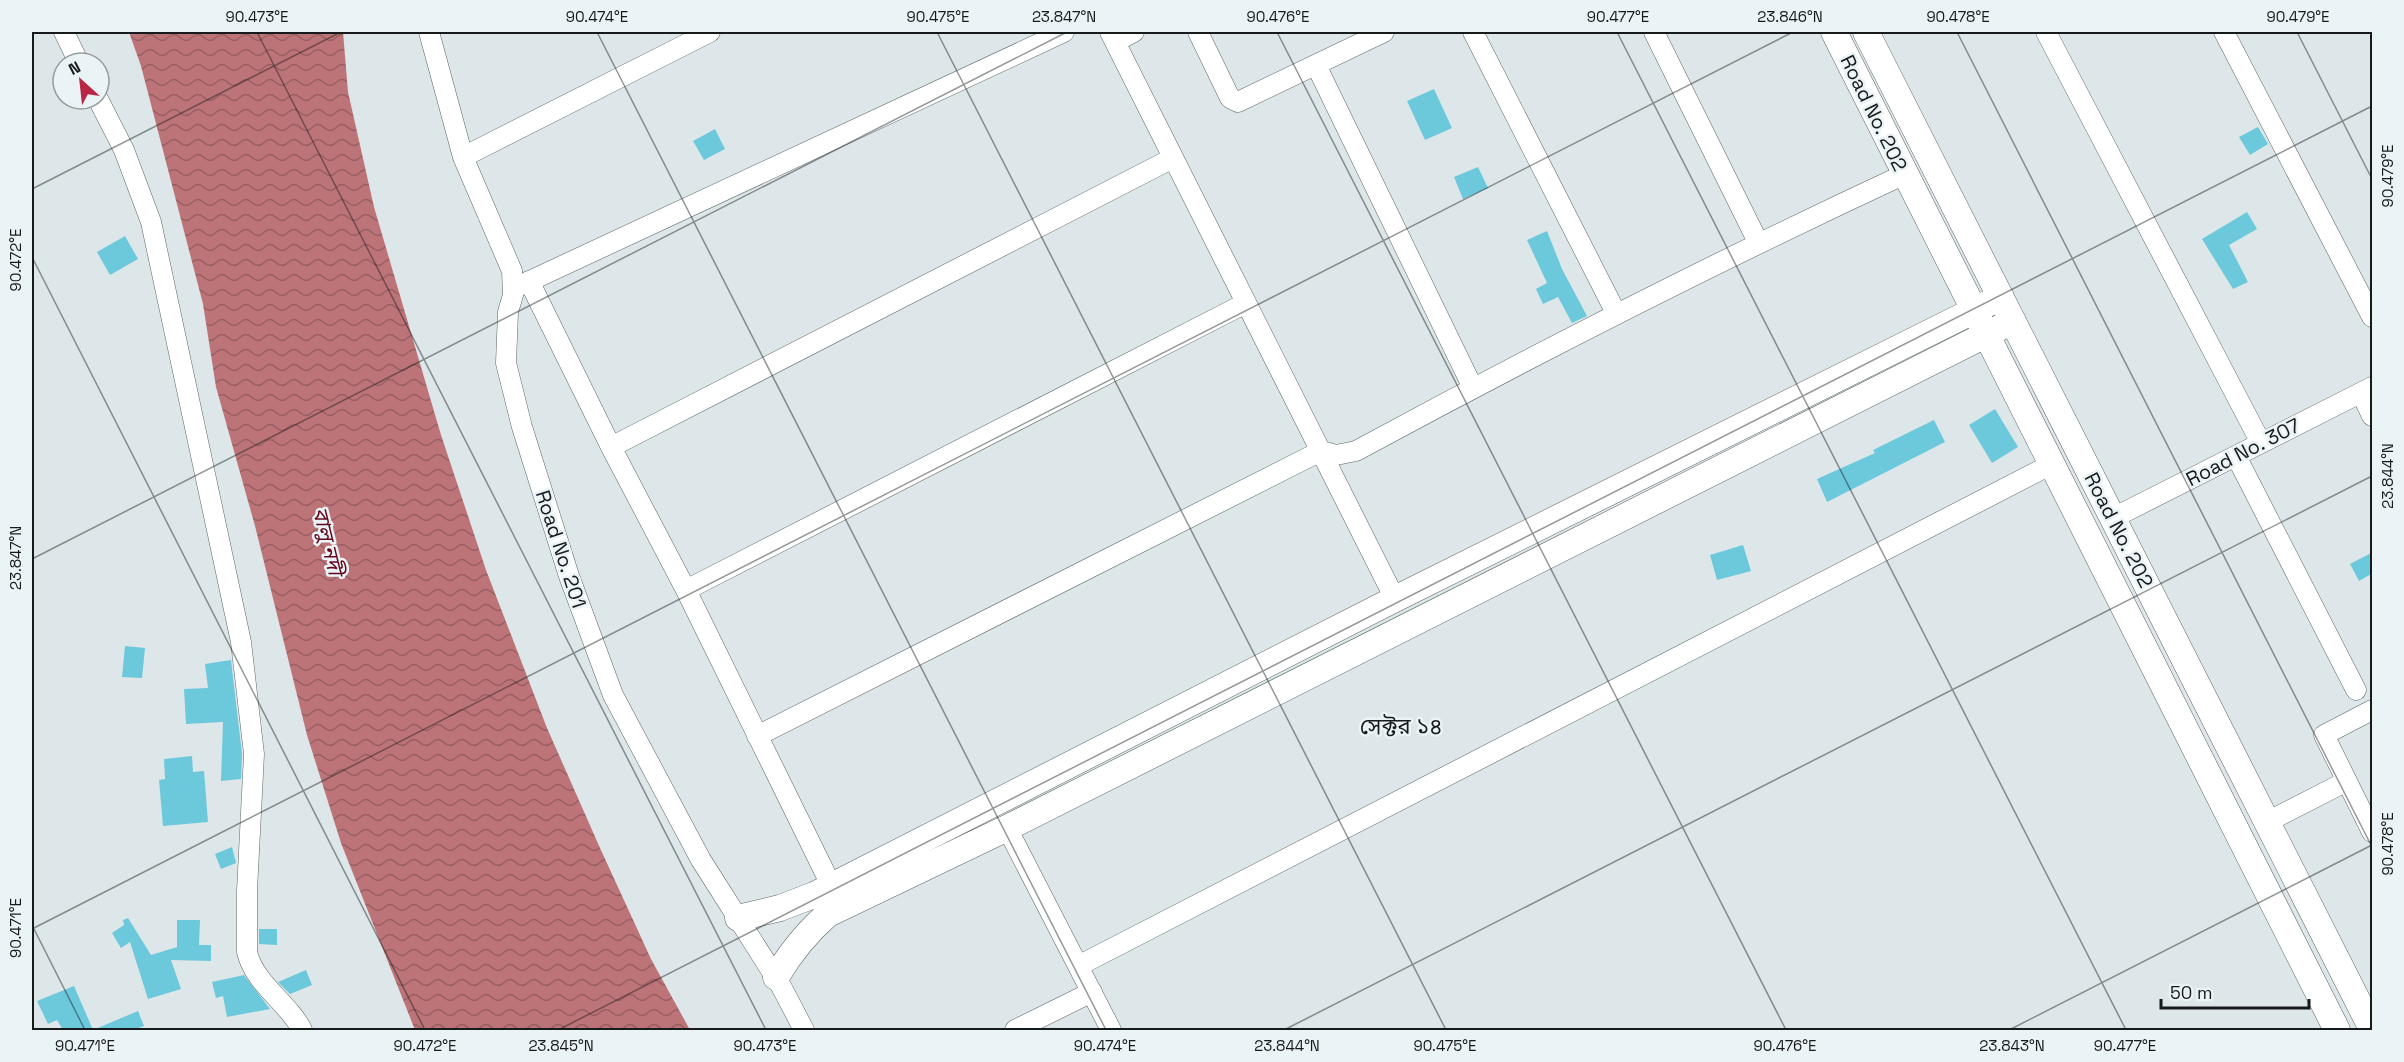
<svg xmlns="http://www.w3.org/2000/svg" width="2404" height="1062" font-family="'Space Grotesk','Noto Sans Bengali',sans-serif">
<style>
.water{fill:url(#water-waves)}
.building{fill:#6cc9dc}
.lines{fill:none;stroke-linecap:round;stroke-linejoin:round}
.minor-casing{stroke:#5d6567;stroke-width:21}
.tertiary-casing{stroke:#5d6567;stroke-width:27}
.minor{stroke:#fff;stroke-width:20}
.tertiary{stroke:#fff;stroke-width:26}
.ticks{fill:none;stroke:#171a1b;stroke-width:1.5;stroke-opacity:0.45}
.labels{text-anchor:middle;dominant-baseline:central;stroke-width:5;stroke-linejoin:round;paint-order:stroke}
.street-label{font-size:20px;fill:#171a1b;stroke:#eaf3f5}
.water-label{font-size:21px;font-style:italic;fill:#63061d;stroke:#eaf3f5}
.quarter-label{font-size:22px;fill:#171a1b;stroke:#eaf3f5}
.neatline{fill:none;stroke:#171a1b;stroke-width:2}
.ticks-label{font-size:15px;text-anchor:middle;fill:#171a1b}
</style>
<defs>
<pattern id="water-waves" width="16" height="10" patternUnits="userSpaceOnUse" patternTransform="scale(1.5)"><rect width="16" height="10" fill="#bd7478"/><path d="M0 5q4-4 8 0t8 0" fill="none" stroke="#995e62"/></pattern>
</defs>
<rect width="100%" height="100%" fill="#dde6e8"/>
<!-- water -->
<path class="water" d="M129,32H343L348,92L374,207L441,435L486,570L547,728L600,848L651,959L690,1030H415L341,843L307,735L255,526L216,387L203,304L141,66Z"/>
<!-- building -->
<path class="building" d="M1434,89L1452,128L1425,140L1407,101Z
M2258,127L2268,144L2250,155L2239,137Z
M715,129L725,149L704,160L693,141Z
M1478,167L1488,188L1463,199L1454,177Z
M2247,212L2257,229L2229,245L2248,282L2233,289L2202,239Z
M1547,231L1562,269L1587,316L1572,323L1558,297L1543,304L1536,289L1547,283L1527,240Z
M125,236L138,259L110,275L97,252Z
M1995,409L2018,447L1992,463L1969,425Z
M1934,420L1945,442L1827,502L1817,479L1875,453L1873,450Z
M1743,545L1751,571L1717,580L1710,555Z
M2373,552V573L2359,581L2350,564Z
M125,646L145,648L142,678L122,677Z
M231,660L242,754L241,779L221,781L223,722L186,724L184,689L208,688L205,664Z
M192,756L193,772L204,771L208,822L163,826L159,780L165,779L164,759Z
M232,847L236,863L221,869L215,854Z
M128,918L151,955L177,947V920H200L199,945H211V961L171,960L181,989L148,999L130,942L121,948L112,933L124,925L123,920Z
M259,929H277V945L259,944Z
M306,970L312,985L290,994L278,982Z
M244,975L270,1009L227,1017L223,996L216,998L212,982Z
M74,986L93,1030L138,1011L144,1026L133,1030H63L57,1020L48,1024L37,1001Z"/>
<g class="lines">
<defs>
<path id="minor" d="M64,32L79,63
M429,32L463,157L512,271L513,295L508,312L506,363L522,427L569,576L613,695L701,860L781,986L804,1030
M1110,32L1395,599
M1198,32L1230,98L1238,102L1384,32
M1473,32L1616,313
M1654,32L1758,242
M2046,32L2261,443
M2224,32L2372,317
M1115,42L1134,32
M1316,65L1473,388
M98,99L124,150L151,222L241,642L254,754L247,891V952C255,985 288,1002 302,1030
M463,157L710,32
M529,281L611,447L686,590L831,885
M519,286L1064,32
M2361,393L2372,416
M611,447L1173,158
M2236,456L2356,690
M2113,518L2372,387
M686,590L1246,303
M2372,710L2324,735L2372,832
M757,736L1321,451L1336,455L1356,451C1537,353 1718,261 1905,174
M2267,822L2347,781
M1007,828L1111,1030
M1078,966L2052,464
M1015,1030L1092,992"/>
<path id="tertiary" d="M1834,32L2337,1030
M1866,32L2372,1029
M738,918L780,908L814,895L1395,599L2001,297
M776,977C791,952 806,933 828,914L1007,828L2013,321"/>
</defs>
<!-- minor casing -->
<use href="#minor" class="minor-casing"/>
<!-- tertiary casing -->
<use href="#tertiary" class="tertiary-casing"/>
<!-- minor -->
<use href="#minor" class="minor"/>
<!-- tertiary -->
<use href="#tertiary" class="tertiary"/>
</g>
<!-- ticks -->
<path class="ticks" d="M257,32L766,1030M597,32L1106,1030M937,32L1446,1030M1277,32L1786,1030M1617,32L2126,1030M1957,32L2372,847M2297,32L2372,179M32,189L341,32M32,257L425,1030M32,559L1067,32M32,925L85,1030M32,929L1793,32M558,1030L2372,106M1284,1030L2372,476M2009,1030L2372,845"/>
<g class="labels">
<!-- street labels -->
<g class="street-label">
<text transform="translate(1874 113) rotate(64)">Road No. 202</text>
<text transform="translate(2243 452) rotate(-27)">Road No. 307</text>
<text transform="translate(2119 530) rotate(63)">Road No. 202</text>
<text transform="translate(561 549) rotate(72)">Road No. 201</text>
</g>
<!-- water labels -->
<g class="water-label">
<text transform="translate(328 541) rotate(76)">বালু নদী</text>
</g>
<!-- quarter labels -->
<g class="quarter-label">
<text x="1401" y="726">সেক্টর ১৪</text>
</g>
</g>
<!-- border -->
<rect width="2404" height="1062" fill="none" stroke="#eaf3f5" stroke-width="66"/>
<!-- north arrow -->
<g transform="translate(81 81) rotate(333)"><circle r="28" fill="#eaf3f5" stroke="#969c9e" stroke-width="1.5"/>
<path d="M0-4.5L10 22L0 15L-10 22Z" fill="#b82743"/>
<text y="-9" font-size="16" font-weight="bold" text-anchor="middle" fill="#171a1b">N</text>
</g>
<!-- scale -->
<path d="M2161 999v9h148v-9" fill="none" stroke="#171a1b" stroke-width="3"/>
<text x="2170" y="999" font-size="18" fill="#171a1b" stroke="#eaf3f5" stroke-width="4.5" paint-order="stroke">50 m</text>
<rect x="33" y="33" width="2338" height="996" class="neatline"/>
<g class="ticks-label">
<text x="257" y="22">90.473°E</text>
<text x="597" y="22">90.474°E</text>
<text x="938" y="22">90.475°E</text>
<text x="1064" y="22">23.847°N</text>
<text x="1278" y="22">90.476°E</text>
<text x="1618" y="22">90.477°E</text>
<text x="1790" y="22">23.846°N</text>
<text x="1958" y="22">90.478°E</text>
<text x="2298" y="22">90.479°E</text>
<text transform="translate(2388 176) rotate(-90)" y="5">90.479°E</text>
<text transform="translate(16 260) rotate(-90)" y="5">90.472°E</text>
<text transform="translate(2388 476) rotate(-90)" y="5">23.844°N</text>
<text transform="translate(16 558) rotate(-90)" y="5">23.847°N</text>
<text transform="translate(2388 844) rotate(-90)" y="5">90.478°E</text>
<text transform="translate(16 928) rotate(-90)" y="5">90.471°E</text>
<text x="85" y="1051">90.471°E</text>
<text x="425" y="1051">90.472°E</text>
<text x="561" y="1051">23.845°N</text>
<text x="765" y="1051">90.473°E</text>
<text x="1105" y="1051">90.474°E</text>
<text x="1287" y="1051">23.844°N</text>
<text x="1445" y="1051">90.475°E</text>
<text x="1785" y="1051">90.476°E</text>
<text x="2012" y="1051">23.843°N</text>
<text x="2125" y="1051">90.477°E</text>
</g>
</svg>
